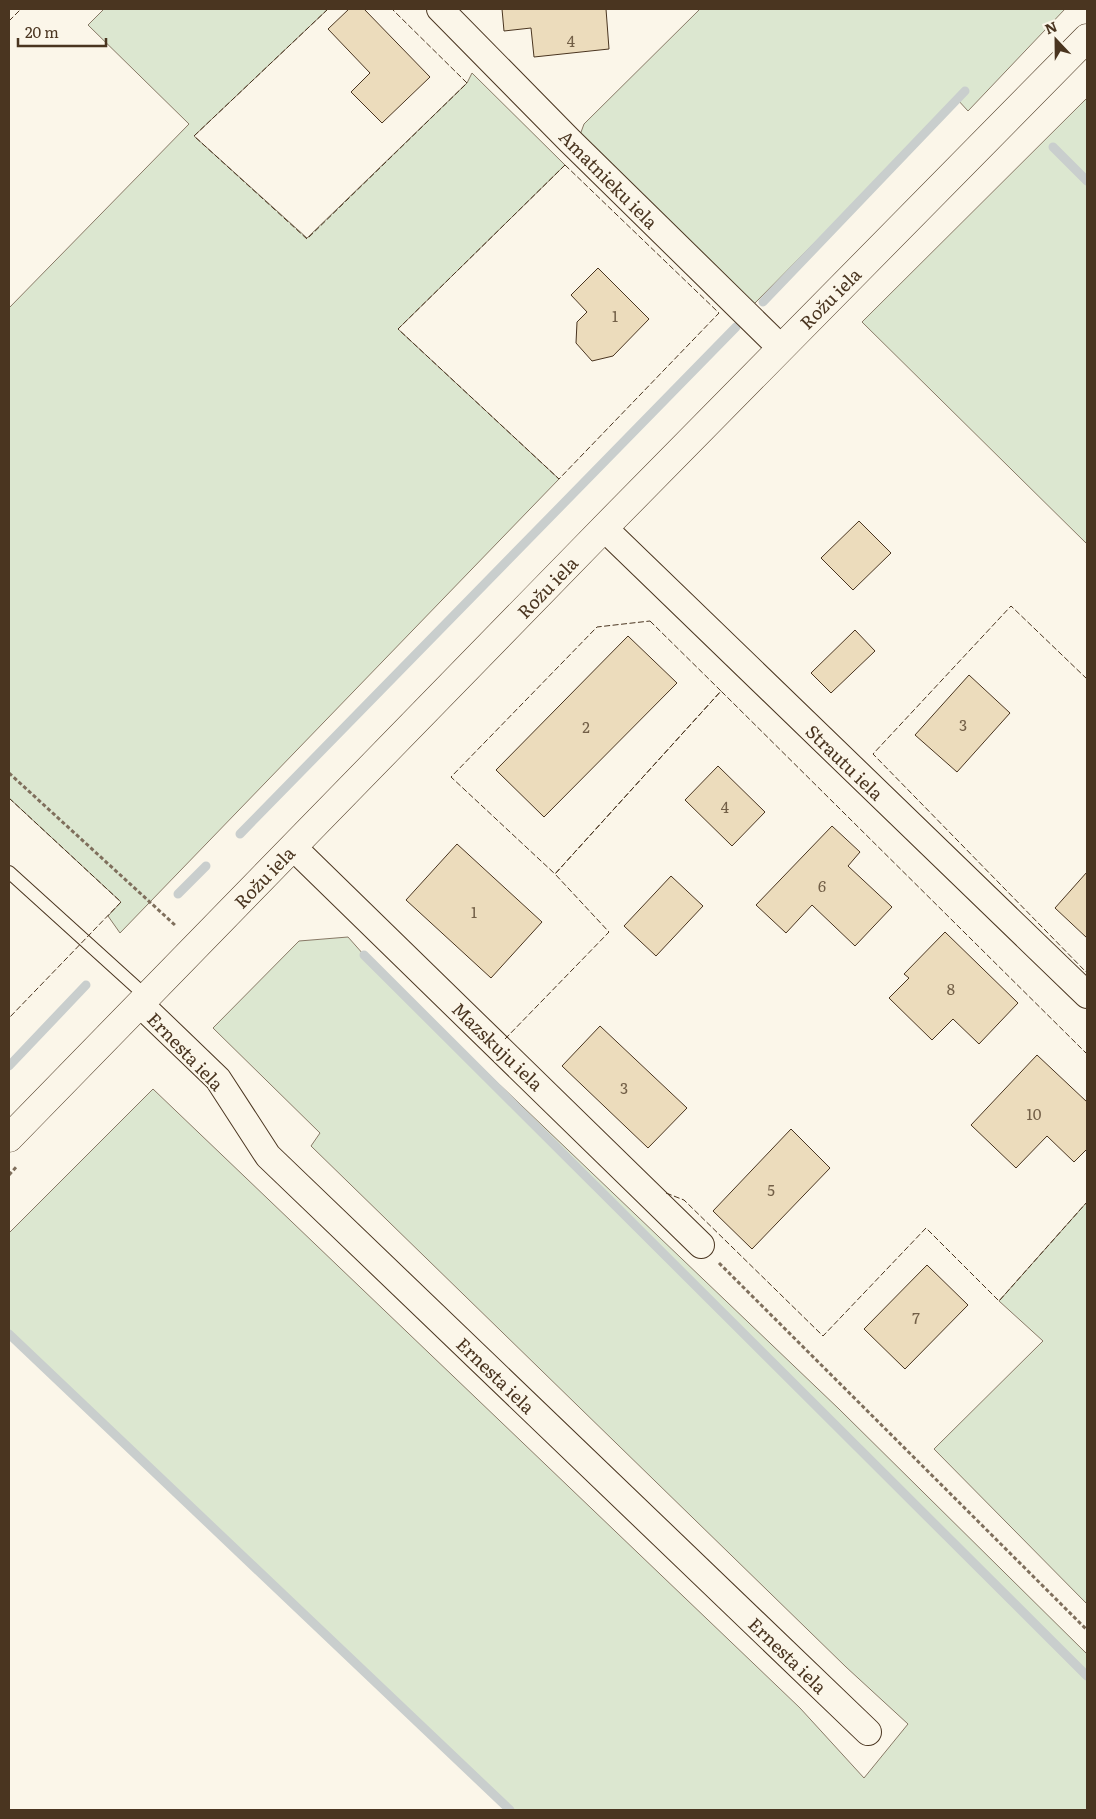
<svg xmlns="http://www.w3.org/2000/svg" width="1096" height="1819" font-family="Literata,serif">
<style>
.green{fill:#dce7d0;stroke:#887966}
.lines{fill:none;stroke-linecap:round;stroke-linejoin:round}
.stream{stroke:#c9cecd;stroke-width:9}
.building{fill:#ecdcbc;stroke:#4a3520}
.lane-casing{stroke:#4a3520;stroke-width:14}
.street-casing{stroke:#4a3520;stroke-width:28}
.secondary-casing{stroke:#4a3520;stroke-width:29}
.path{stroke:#7f6f5c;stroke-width:3;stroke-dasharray:4 2.5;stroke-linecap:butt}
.lane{stroke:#fbf6e9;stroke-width:12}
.street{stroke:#fbf6e9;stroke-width:26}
.secondary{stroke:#fbf6e9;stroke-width:28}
.fence{stroke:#4a3520;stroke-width:1;stroke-dasharray:6 2.5;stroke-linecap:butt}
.labels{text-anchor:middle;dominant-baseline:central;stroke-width:4;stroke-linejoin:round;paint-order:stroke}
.number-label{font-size:15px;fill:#725f47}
.street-label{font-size:18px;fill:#4a3520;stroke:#fbf6e9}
</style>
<rect width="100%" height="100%" fill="#fbf6e9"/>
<!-- green -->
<path class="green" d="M104,9H328L194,136L307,238L467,83L472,73L565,165L398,329L559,479L120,933L108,916L121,902L9,798V308L189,124L88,25Z
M700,9H1065L968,111L957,99L754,304L580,135L584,124Z
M1087,98V544L862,322Z
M348,937L364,955L839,1409L1087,1654V1810H511L9,1334V1233L153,1089L800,1708L864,1778L908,1724L846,1667L311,1146L320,1133L213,1028L299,941Z
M1087,1202V1604L934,1449L1043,1341L999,1301Z"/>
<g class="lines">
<!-- stream -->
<path class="stream" d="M1053,147L1087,181
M763,302L965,91
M240,834L736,327
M178,894L206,866
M364,955L1087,1676
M9,1066L86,985
M9,1334L510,1810"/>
</g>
<!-- building -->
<path class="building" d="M349,9H364L430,77L382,123L351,92L370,73L328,29Z
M502,9H606L609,49L534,57L531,28L504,31Z
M598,268L649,319L613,356L592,361L576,343L577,322L587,312L571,295Z
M859,521L891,553L853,590L821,558Z
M855,630L875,651L831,693L811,673Z
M628,636L677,683L544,817L496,770Z
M969,675L1010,713L957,772L915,735Z
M718,766L765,812L732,846L685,800Z
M832,826L860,852L848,866L892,907L855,946L812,905L786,933L756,905Z
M457,844L542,922L491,978L406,900Z
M1087,872V938L1055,908Z
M671,876L703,906L656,956L624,926Z
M945,932L1018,1003L979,1044L953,1019L932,1040L889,998L909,978L904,974Z
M600,1026L687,1108L648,1148L562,1066Z
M1037,1055L1087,1102V1149L1074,1162L1047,1136L1016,1168L971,1125Z
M791,1129L830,1168L752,1249L713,1211Z
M927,1265L968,1305L905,1369L864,1329Z"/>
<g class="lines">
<defs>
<path id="lane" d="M9,872L147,997"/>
<path id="street" d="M440,9L569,140L781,348
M604,528L1087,995
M293,847L701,1245
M140,1004L218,1079L268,1156L868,1732"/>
<path id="secondary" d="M9,1138L604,528L1087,38"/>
</defs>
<!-- lane casing -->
<use href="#lane" class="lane-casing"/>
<!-- street casing -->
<use href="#street" class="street-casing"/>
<!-- secondary casing -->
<use href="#secondary" class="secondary-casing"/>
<!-- path -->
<path class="path" d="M9,773L176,926
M9,1175L17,1166
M719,1263L1087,1630"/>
<!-- lane -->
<use href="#lane" class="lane"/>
<!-- street -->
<use href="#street" class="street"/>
<!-- secondary -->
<use href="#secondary" class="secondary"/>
<!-- fence -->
<path class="fence" d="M328,9L194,136L307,239L467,83L392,9
M9,21L21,9
M565,165L719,313L559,479L398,329Z
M650,621L721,691L555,874L451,777L597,627Z
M1087,679L1011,606L873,754L1087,973
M9,798L121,902L9,1018
M505,1039L609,932L555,874L721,691L1087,1054
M666,1193L684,1200L823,1336L926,1228L999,1301L1087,1202"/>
</g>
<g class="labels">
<!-- number labels -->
<g class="number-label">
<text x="571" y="40">4</text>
<text x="615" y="315">1</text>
<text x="963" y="724">3</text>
<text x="586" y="726">2</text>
<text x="725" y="806">4</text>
<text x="822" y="885">6</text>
<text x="474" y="911">1</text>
<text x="951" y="988">8</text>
<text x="624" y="1087">3</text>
<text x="1034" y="1113">10</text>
<text x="771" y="1189">5</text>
<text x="916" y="1317">7</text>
</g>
<!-- street labels -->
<g class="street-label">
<text transform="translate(609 179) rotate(45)">Amatnieku iela</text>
<text transform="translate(830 298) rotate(-45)">Rožu iela</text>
<text transform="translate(547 587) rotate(-46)">Rožu iela</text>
<text transform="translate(845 762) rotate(44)">Strautu iela</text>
<text transform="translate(264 877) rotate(-46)">Rožu iela</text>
<text transform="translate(498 1046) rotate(44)">Mazskuju iela</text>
<text transform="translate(186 1051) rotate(46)">Ernesta iela</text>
<text transform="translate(496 1375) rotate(44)">Ernesta iela</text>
<text transform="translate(788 1655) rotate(44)">Ernesta iela</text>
</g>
</g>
<!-- border -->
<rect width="1096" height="1819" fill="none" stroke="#4a3520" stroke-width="20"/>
<!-- north arrow -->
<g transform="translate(1056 40) rotate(338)" stroke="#fbf6e9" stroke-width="4" paint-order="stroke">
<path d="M0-4L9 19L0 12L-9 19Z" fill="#4a3520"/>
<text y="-8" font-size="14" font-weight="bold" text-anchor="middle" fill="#4a3520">N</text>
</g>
<!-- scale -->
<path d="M18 38v8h88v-8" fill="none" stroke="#4a3520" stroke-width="2.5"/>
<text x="25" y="38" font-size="15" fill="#4a3520" stroke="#fbf6e9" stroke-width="4" paint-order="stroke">20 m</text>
</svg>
